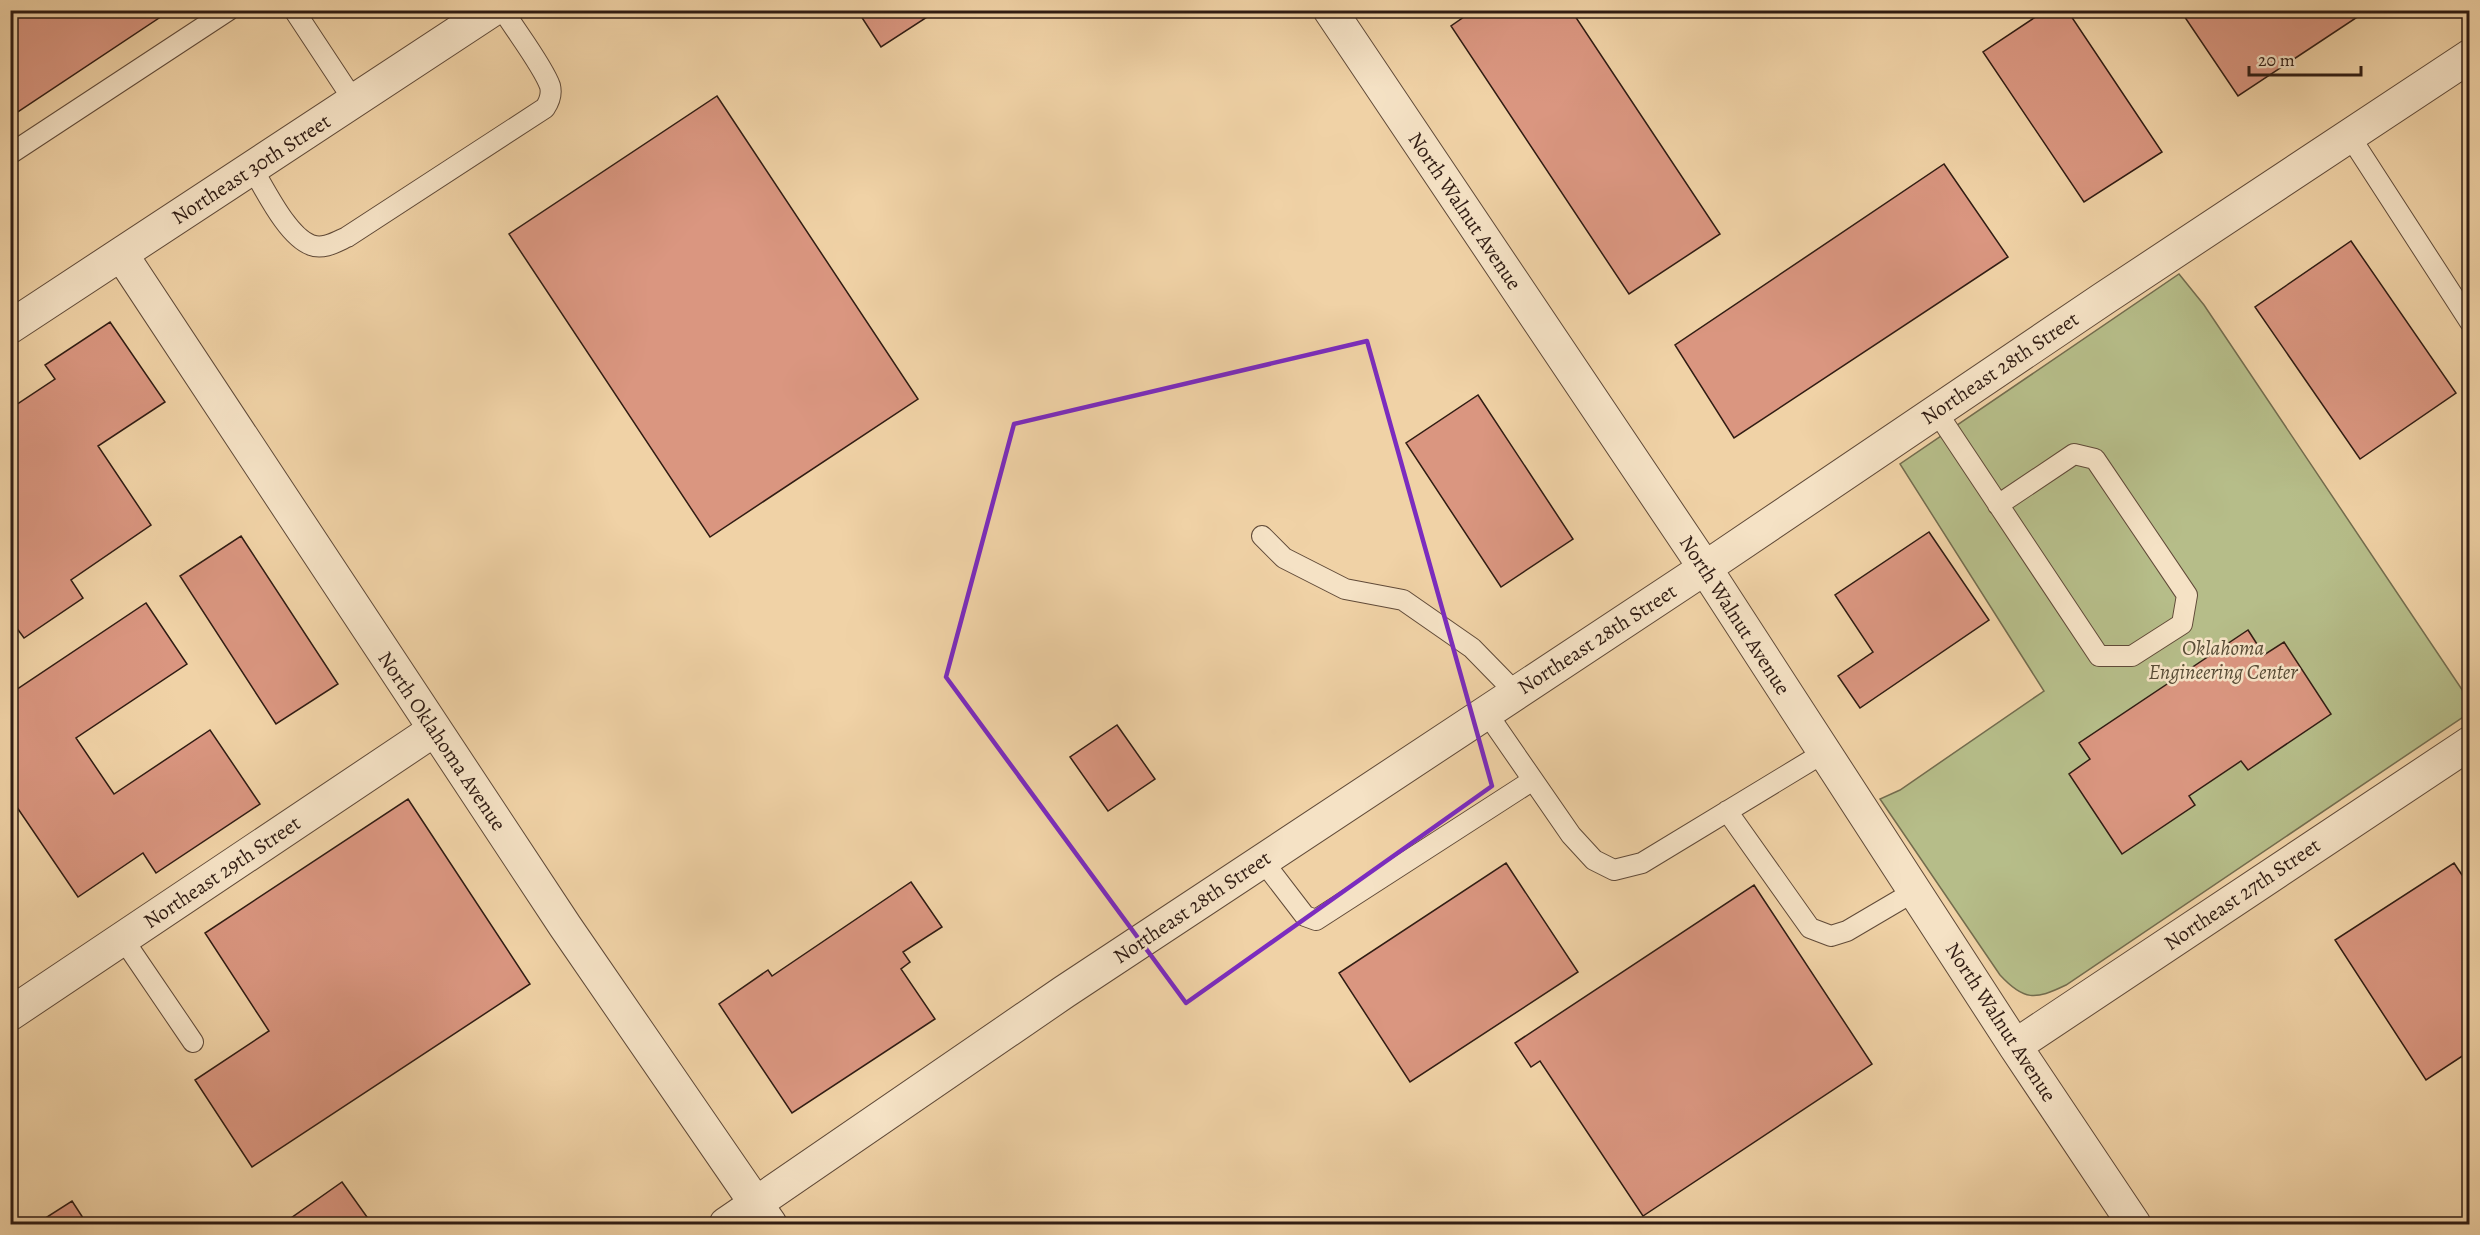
<svg xmlns="http://www.w3.org/2000/svg" width="2480" height="1235" font-family="Alegreya,serif">
<style>
.green{fill:#b6bd89;stroke:#736c4e;stroke-width:1.5}
.building{fill:#da9680;stroke:#301c13;stroke-width:1.5}
.lines{fill:none;stroke-linecap:round;stroke-linejoin:round}
.service-casing{stroke:#604a38;stroke-width:22}
.minor-casing{stroke:#604a38;stroke-width:35}
.service{stroke:#f5e2c5;stroke-width:20}
.minor{stroke:#f5e2c5;stroke-width:33}
.marked{fill:none;stroke:#7b2cbf;stroke-width:4.5;stroke-linejoin:round}
.labels{text-anchor:middle;dominant-baseline:central;stroke-width:5;stroke-linejoin:round;paint-order:stroke}
.street-label{font-size:21px;fill:#301c13;stroke:#f5e2c5}
.park-label{font-size:21px;font-style:italic;fill:#584c36;stroke:#f5e2c5}
</style>
<rect width="100%" height="100%" fill="#f0d2a6"/>
<filter id="stains"><feTurbulence type="fractalNoise" baseFrequency=".00333" numOctaves="4"/><feColorMatrix values="0 0 0 0 .2 0 0 0 0 .09 0 0 0 0 .02 0 0 0 .5 -.17"/></filter>
<radialGradient id="worn" r=".72"><stop offset=".6" stop-color="#630" stop-opacity="0"/><stop offset="1" stop-color="#630" stop-opacity=".3"/></radialGradient>
<!-- green -->
<path class="green" d="M2179,274L2204,305L2469,700V713L2066,985C2035,1000 2024,1001 2000,975L1880,799L1900,790L2044,691L1900,464Z"/>
<!-- building -->
<path class="building" d="M10,10H171L10,117Z
M857,10H938L881,47Z
M1474,10H1571L1720,234L1629,294L1451,26Z
M2046,10H2067L2162,152L2084,202L1983,52Z
M2180,10H2368L2238,96Z
M717,96L918,399L710,537L509,234Z
M1944,164L2008,257L1734,438L1675,345Z
M2351,241L2456,393L2360,459L2255,307Z
M110,322L165,402L98,446L151,525L71,580L83,598L24,638L10,619V409L55,379L45,365Z
M1478,395L1573,539L1501,587L1406,443Z
M1929,532L1989,620L1860,708L1838,676L1873,652L1835,595Z
M241,536L338,684L276,724L180,576Z
M146,603L187,664L76,738L114,794L210,730L260,804L156,873L143,853L78,897L10,797V694Z
M2248,630L2264,655L2284,642L2331,714L2248,770L2241,761L2189,796L2195,805L2122,854L2069,774L2090,759L2079,743Z
M1117,725L1155,779L1108,811L1070,757Z
M408,799L530,984L252,1167L195,1080L269,1031L205,933Z
M1506,863L1578,972L1410,1082L1339,973Z
M2454,863L2470,887V1051L2426,1080L2335,940Z
M911,882L942,927L903,952L910,962L901,969L935,1019L792,1113L719,1004L768,970L772,976Z
M1754,885L1872,1064L1643,1216L1540,1061L1531,1067L1515,1043Z
M342,1182L372,1224H286L284,1223Z
M72,1201L87,1224H36Z"/>
<g class="lines">
<defs>
<path id="service" d="M294,10L354,101
M2349,135L2470,322
M10,154L229,10
M252,168C265,189 287,236 311,245C323,250 336,242 347,237L545,108C549,102 552,94 550,86C543,66 515,30 503,10
M1936,411L2099,656H2132L2182,624L2187,595L2095,459L2074,454L1998,505
M1262,536L1284,558L1345,589L1403,600L1472,648L1516,693
M1486,712L1571,835L1594,860L1614,870L1642,863L1825,752
M1727,811L1810,928L1831,936L1847,931L1915,891
M1262,860L1305,916L1316,920L1533,780
M123,939L193,1042"/>
<path id="minor" d="M1330,10L1705,568L2015,1046L2134,1224
M121,254L565,926L770,1224
M10,327L492,10
M10,1014L434,730
M2015,1046L2470,743
M726,1224L1064,992L1705,568L2103,299L2470,56"/>
</defs>
<!-- service casing -->
<use href="#service" class="service-casing"/>
<!-- minor casing -->
<use href="#minor" class="minor-casing"/>
<!-- service -->
<use href="#service" class="service"/>
<!-- minor -->
<use href="#minor" class="minor"/>
</g>
<!-- marked area -->
<path class="marked" d="M1367,341L1492,786L1186,1003L946,677L1014,424Z"/>
<g class="labels">
<!-- street labels -->
<g class="street-label">
<text transform="translate(251 169) rotate(-33)">Northeast 30th Street</text>
<text transform="translate(1465 211) rotate(56)">North Walnut Avenue</text>
<text transform="translate(2000 368) rotate(-34)">Northeast 28th Street</text>
<text transform="translate(1735 615) rotate(57)">North Walnut Avenue</text>
<text transform="translate(1597 639) rotate(-33)">Northeast 28th Street</text>
<text transform="translate(442 741) rotate(56)">North Oklahoma Avenue</text>
<text transform="translate(222 872) rotate(-34)">Northeast 29th Street</text>
<text transform="translate(2242 894) rotate(-34)">Northeast 27th Street</text>
<text transform="translate(1192 907) rotate(-34)">Northeast 28th Street</text>
<text transform="translate(2001 1022) rotate(57)">North Walnut Avenue</text>
</g>
<!-- park labels -->
<g class="park-label">
<text x="2223" y="648">Oklahoma<tspan x="2223" dy="24">Engineering Center</tspan></text>
</g>
</g>
<!-- margin -->
<rect width="2480" height="1235" fill="none" stroke="#f0d2a6" stroke-width="36"/>
<rect x="12" y="12" width="2456" height="1211" fill="none" stroke="#301c13" stroke-width="3"/>
<rect x="18" y="18" width="2444" height="1199" fill="none" stroke="#301c13" stroke-width="1.5"/>
<!-- scale -->
<path d="M2249 66v9h112v-9" fill="none" stroke="#301c13" stroke-width="3"/>
<text x="2258" y="66" font-size="18" fill="#301c13" stroke="#f5e2c5" stroke-width="4.5" paint-order="stroke">20 m</text>
<rect width="100%" height="100%" filter="url(#stains)"/>
<rect width="100%" height="100%" fill="url(#worn)"/>
</svg>
